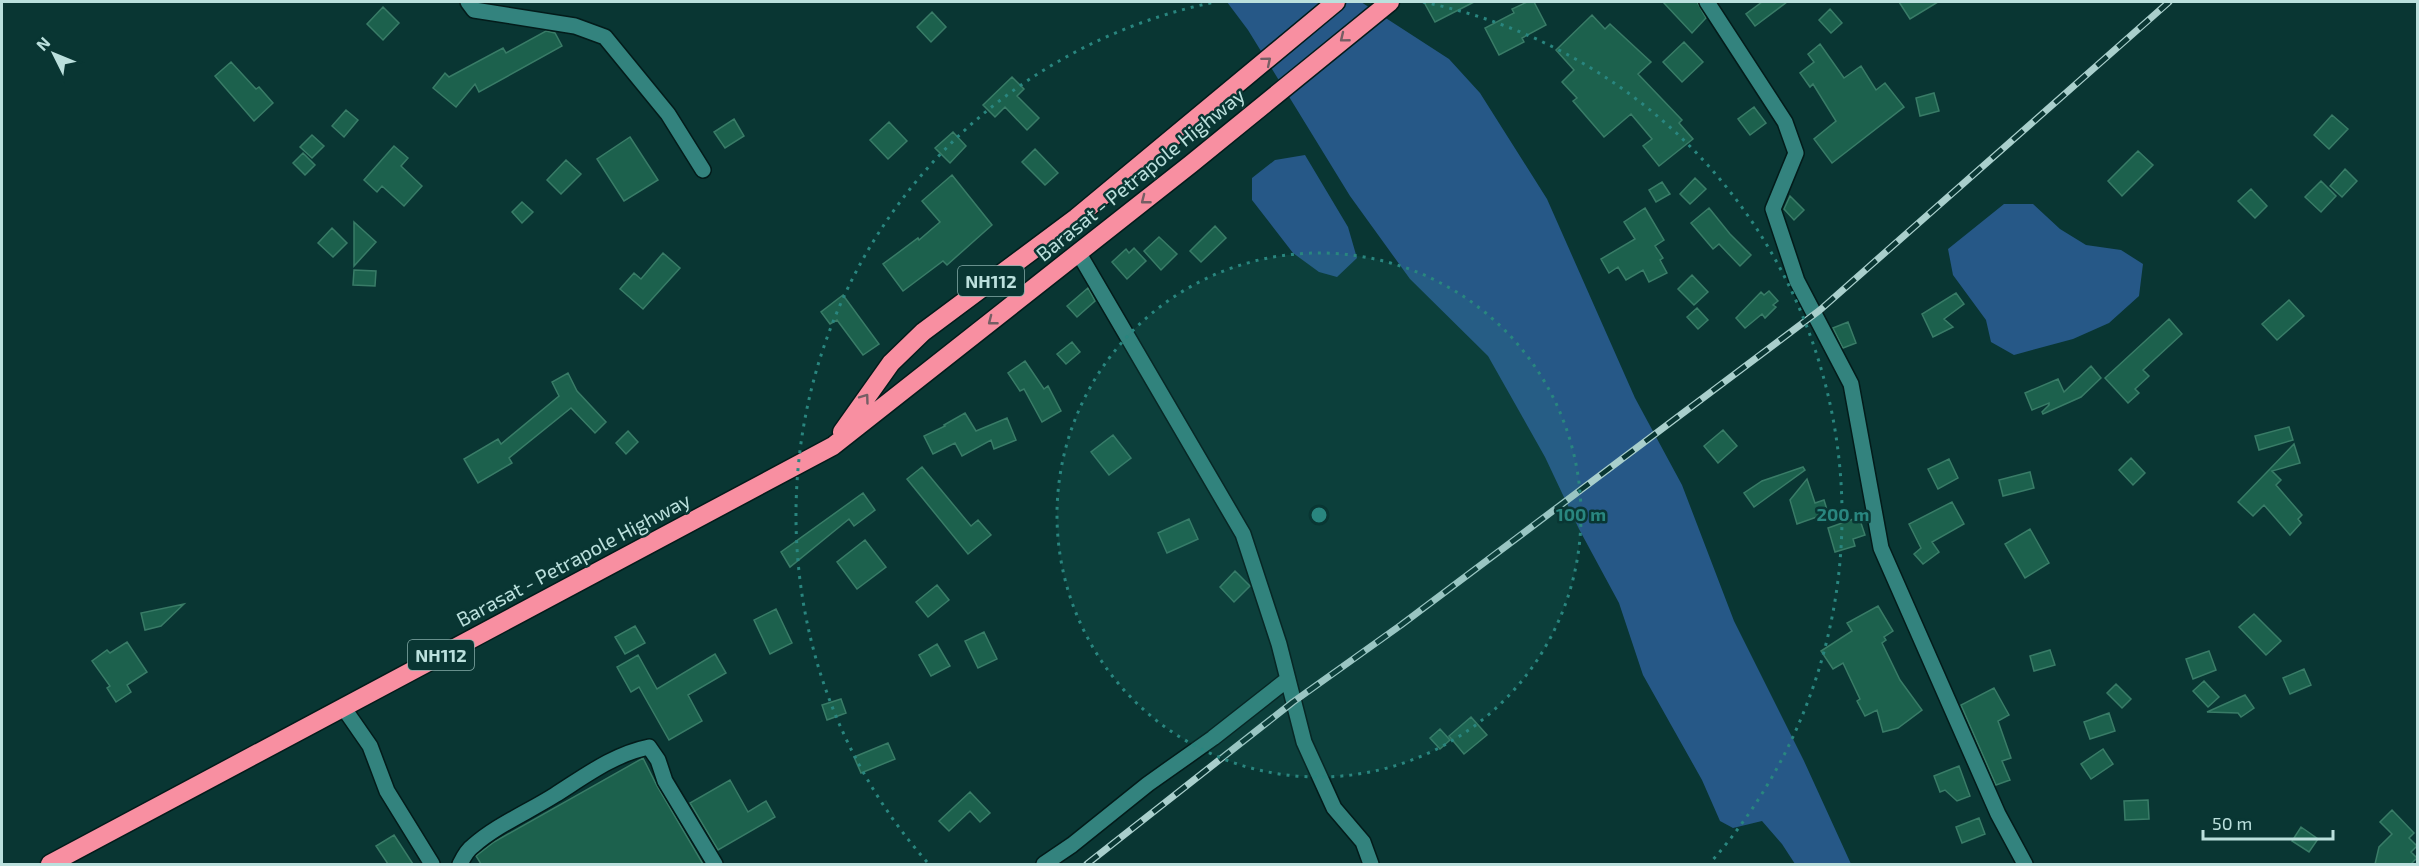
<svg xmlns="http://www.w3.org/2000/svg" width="2419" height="866" font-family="'Exo 2',sans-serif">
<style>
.water{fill:#265887}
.building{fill:#1c614d;stroke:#397c67;stroke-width:1.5}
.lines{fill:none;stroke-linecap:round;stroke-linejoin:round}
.street-casing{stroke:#031b1a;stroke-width:18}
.secondary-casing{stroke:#031b1a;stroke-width:18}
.highway-casing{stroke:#031b1a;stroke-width:21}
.street{stroke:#33837e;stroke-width:15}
.secondary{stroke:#33837e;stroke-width:15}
.highway{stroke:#f88fa1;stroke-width:18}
.rail-casing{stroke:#a9cfcc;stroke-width:7}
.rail{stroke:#093633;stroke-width:4.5;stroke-dasharray:14;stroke-linecap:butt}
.oneway{stroke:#755e64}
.ring{fill:none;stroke:#29867f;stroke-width:3;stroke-dasharray:3 6}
.labels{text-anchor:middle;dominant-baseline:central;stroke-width:5;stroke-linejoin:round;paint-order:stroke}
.shield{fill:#093633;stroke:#86adaa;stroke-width:1.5}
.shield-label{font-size:18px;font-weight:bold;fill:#bbe0dd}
.street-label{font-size:20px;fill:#bbe0dd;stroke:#093633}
.centre{fill:#29867f;stroke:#093633;stroke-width:3}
.ring-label{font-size:18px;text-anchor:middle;font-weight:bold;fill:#29867f;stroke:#093633;stroke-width:5;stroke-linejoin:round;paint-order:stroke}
</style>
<rect width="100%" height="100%" fill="#093633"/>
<!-- water -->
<path class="water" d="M1227,2H1361L1449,59L1480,93L1547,199L1635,398L1682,485L1734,621L1804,761L1851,864H1795L1782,844L1762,821L1733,828L1720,821L1702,780L1643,675L1619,603L1579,529L1545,457L1488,356L1410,279L1350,196L1248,30Z
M1305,155L1348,227L1357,258L1337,277L1319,272L1293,253L1252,200V178L1275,160Z
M2004,204H2033L2060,229L2086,245L2121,250L2143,264L2139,296L2109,323L2073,339L2014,355L1991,342L1986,320L1953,275L1948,249Z"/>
<!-- building -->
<path class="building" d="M1424,2H1474L1435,22Z
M1527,2H1534L1546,25L1522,38L1524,42L1499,55L1485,28L1514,13L1512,9Z
M1663,2H1697L1706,18L1692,33Z
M1762,2H1787L1755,26L1746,14Z
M1899,2H1938L1910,19Z
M383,7L399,23L383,40L367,24Z
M1830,9L1842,23L1831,33L1819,20Z
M932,12L946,27L931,42L917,27Z
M1592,15L1605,29L1610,24L1651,62L1638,74L1682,120L1679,123L1693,139L1659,166L1643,146L1652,139L1631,114L1604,137L1573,101L1577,98L1562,82L1574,70L1556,50Z
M546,31L555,33L562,46L479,92L475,84L456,107L433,88L445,73L449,77L503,48L506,53Z
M1684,42L1703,62L1682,82L1663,62Z
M1820,44L1844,78L1861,66L1876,90L1885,83L1904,107L1832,163L1814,139L1836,121L1813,84L1810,87L1800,73L1814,62L1808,54Z
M231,62L256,89L259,87L273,103L254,121L215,76Z
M1012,77L1024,89L1017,96L1039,118L1027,130L1005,107L995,117L983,105Z
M1934,93L1939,111L1920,116L1916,98Z
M1754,107L1766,123L1750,135L1738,119Z
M346,110L358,120L344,137L332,126Z
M2332,115L2348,129L2329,149L2314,135Z
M734,119L744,136L725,148L714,132Z
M889,122L907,141L888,159L870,140Z
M953,132L966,146L950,163L935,148Z
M312,135L324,146L312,158L300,147Z
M630,137L658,180L624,201L597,159Z
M394,146L408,158L401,166L422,186L404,206L382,186L377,192L364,180Z
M1035,149L1058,173L1045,185L1022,162Z
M2138,151L2153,165L2122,196L2108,181Z
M303,153L315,165L305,175L293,163Z
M566,160L581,174L561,194L547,180Z
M2345,169L2357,181L2342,197L2330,186Z
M952,175L992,225L947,265L943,261L903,291L883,264L918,238L919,240L940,222L922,201Z
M1695,178L1706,189L1690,204L1680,194Z
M2321,181L2336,196L2321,212L2305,197Z
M1662,182L1670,194L1656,202L1649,190Z
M2251,189L2267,206L2255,218L2238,201Z
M1790,196L1804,210L1794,220L1784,209Z
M522,202L533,212L522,223L512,212Z
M1645,208L1664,240L1655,246L1663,258L1660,260L1667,273L1649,282L1643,270L1626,280L1618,267L1609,273L1601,259L1635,239L1624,222Z
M1709,208L1730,234L1751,255L1740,266L1719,244L1713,249L1691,223Z
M354,222L376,242L354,266Z
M1215,226L1226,238L1201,262L1190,251Z
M332,228L347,243L333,257L318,243Z
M1159,237L1177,254L1161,270L1144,251Z
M1134,248L1146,261L1127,279L1112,262L1126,249L1129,253Z
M663,253L680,268L643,309L620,289L634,273L641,279Z
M354,270L376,271L375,286L353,285Z
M1692,275L1708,292L1694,305L1678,289Z
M1088,288L1095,301L1077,317L1067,306Z
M1769,291L1778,301L1773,305L1776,307L1765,318L1762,314L1745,328L1736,318L1761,292L1764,295Z
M1956,293L1964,304L1944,319L1953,327L1933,337L1922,314Z
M843,295L879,344L863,355L837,320L830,324L821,312Z
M2289,300L2304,316L2277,340L2262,324Z
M1697,308L1708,320L1698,329L1687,317Z
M2169,319L2182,334L2143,370L2149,376L2135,389L2139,393L2128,403L2105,378Z
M1848,322L1856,343L1843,348L1833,328Z
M1072,342L1080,352L1066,364L1057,354Z
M1025,361L1044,389L1048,386L1061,411L1042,422L1024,389L1020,391L1008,373Z
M2091,366L2101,378L2081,397L2043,414L2042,412L2049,405V403L2032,410L2025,393L2058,379L2064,392Z
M568,373L577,391L606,422L595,433L571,408L509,458L512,463L478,483L464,459L498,439L501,444L559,396L552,382Z
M965,413L976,431L1007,418L1016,440L994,449L991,440L962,456L955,443L933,454L924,436L945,426L944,425Z
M2289,427L2293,440L2259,450L2255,436Z
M1723,430L1737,446L1718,463L1704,446Z
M628,431L638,442L626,454L616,443Z
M1113,435L1131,458L1109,475L1091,452Z
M2294,444L2300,463L2272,471L2281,480L2276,485L2302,515L2298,519L2301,523L2290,535L2264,505L2253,516L2238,502Z
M2131,458L2145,473L2133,485L2119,470Z
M1949,459L1958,478L1938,489L1928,469Z
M922,467L971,526L978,520L991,535L968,554L907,479Z
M1803,467L1805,470L1754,507L1744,493L1762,481Z
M2030,472L2034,488L2003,496L1999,480Z
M1807,479L1815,503L1824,500L1828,513L1797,524L1790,500Z
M863,493L875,510L854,526L849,519L790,567L781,552Z
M1952,502L1964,524L1932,542L1939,552L1923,564L1914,554L1921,548L1909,524Z
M1859,517L1865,535L1853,539L1855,546L1835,552L1828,528Z
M1189,519L1198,539L1167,553L1158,533Z
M2030,529L2049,563L2025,578L2005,544Z
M865,540L886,567L857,589L837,562Z
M1235,571L1250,586L1234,602L1220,587Z
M937,585L949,600L928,617L916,602Z
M184,604L161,626L145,630L141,613Z
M1878,606L1893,631L1884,637L1886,640L1882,643L1900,680L1922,710L1898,728L1883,732L1877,710L1865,716L1857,701L1860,699L1843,663L1833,669L1821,651L1852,631L1847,623Z
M776,609L792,643L770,654L754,620Z
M2254,614L2281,641L2266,655L2239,627Z
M635,626L645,643L625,654L615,637Z
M984,632L997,659L978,668L965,641Z
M127,642L147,672L127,685L131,692L116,702L107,688L110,686L92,661L107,650L110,653Z
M937,644L950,666L931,676L919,655Z
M2050,650L2055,665L2034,671L2030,656Z
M2209,651L2216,670L2193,679L2186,659Z
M715,654L726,673L688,695L702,721L669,740L639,687L631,692L617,667L638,655L657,689Z
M2304,669L2311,685L2290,694L2283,678Z
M2204,681L2219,697L2208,707L2193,691Z
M2116,684L2131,699L2122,708L2107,693Z
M1994,688L2009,715L1998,721L2011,758L2002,761L2010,780L1996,785L1961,705Z
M2245,695L2254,708L2241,717L2238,713L2207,712Z
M841,699L846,713L827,720L822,705Z
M2109,713L2115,731L2090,739L2084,722Z
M1471,717L1487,735L1464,754L1449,736Z
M1440,729L1450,740L1440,749L1430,738Z
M888,743L895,759L861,773L854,757Z
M2103,749L2113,764L2091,779L2081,764Z
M643,758L657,786L703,864H481L476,856L494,842Z
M1959,766L1970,796L1957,801L1945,790L1940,792L1934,776Z
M730,780L748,812L766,801L775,817L718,850L690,803Z
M970,792L990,813L980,822L970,811L949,831L939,821Z
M2148,800L2149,819L2125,820L2124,801Z
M2392,810L2414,833L2409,838L2417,846L2411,852L2417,858L2411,864H2375L2379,847L2392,834L2380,822Z
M1979,818L1985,834L1962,843L1956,827Z
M2301,827L2318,839L2309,852L2292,841Z
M394,835L413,864H388L376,846Z"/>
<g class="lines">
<defs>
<path id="street" d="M468,2L474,10L575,26L605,37L668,114L703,170
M1078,252L1243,534L1279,644L1304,742L1334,808L1363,842L1371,864
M343,707L370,746L387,791L432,864
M460,864C463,858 467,850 473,846C497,825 528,812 555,795C585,776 614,754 649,747L658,760L665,781L715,864
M1044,864L1072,845L1148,784L1213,738L1288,679"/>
<path id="secondary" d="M1707,2L1785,122L1796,153L1773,209L1797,281L1851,384L1881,548L1998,814L2025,864"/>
<path id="highway" d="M842,432L891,363L923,332L1076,218L1336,2
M50,864L833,446L1191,164L1390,2"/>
</defs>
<!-- street casing -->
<use href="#street" class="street-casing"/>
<!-- secondary casing -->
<use href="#secondary" class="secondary-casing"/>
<!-- highway casing -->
<use href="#highway" class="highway-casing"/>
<!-- street -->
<use href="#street" class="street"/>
<!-- secondary -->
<use href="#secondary" class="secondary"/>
<!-- highway -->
<use href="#highway" class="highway"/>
<defs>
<path id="rail" d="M1087,864L1293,702L1401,625L1820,310L2169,2"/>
</defs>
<!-- rail casing -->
<use href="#rail" class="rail-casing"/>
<!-- rail -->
<use href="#rail" class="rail"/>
</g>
<!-- one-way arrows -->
<defs><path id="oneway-chevron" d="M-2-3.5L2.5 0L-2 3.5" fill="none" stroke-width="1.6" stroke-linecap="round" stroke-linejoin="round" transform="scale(1.5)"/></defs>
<g class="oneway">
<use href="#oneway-chevron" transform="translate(1344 38) rotate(141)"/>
<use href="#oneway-chevron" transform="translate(1267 61) rotate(-40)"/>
<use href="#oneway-chevron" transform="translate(1145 200) rotate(142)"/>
<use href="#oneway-chevron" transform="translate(992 321) rotate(142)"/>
<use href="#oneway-chevron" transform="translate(865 398) rotate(-54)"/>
</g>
<!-- distance rings -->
<circle cx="1319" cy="515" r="262" fill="#29867f" fill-opacity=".12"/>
<g class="ring">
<circle cx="1319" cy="515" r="262"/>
<path d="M927 862A524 524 0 0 1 1215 2M1423 2A524 524 0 0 1 1711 862"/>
</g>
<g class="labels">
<!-- shield labels -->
<g class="shield">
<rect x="958" y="266" width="66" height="30" rx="4.5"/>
<rect x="408" y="640" width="66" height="30" rx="4.5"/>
</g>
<g class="shield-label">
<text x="991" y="281">NH112</text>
<text x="441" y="655">NH112</text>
</g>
<!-- street labels -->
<g class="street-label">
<text transform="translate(1140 174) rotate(-39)">Barasat - Petrapole Highway</text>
<text transform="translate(573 559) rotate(-28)">Barasat - Petrapole Highway</text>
</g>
</g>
<circle cx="1319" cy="515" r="9" class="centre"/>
<g class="ring-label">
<text x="1581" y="521">100 m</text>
<text x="1843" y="521">200 m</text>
</g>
<!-- border -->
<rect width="2419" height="866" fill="none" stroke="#bbe0dd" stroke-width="6"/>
<!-- north arrow -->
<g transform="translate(54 54) rotate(313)" stroke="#093633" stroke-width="4.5" paint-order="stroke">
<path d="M0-4.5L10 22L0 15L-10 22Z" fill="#bbe0dd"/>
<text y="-9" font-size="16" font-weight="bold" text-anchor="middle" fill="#bbe0dd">N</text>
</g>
<!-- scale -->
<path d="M2203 830v9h130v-9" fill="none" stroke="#bbe0dd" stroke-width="3"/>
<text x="2212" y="830" font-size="18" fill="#bbe0dd" stroke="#093633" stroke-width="4.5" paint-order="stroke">50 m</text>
</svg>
